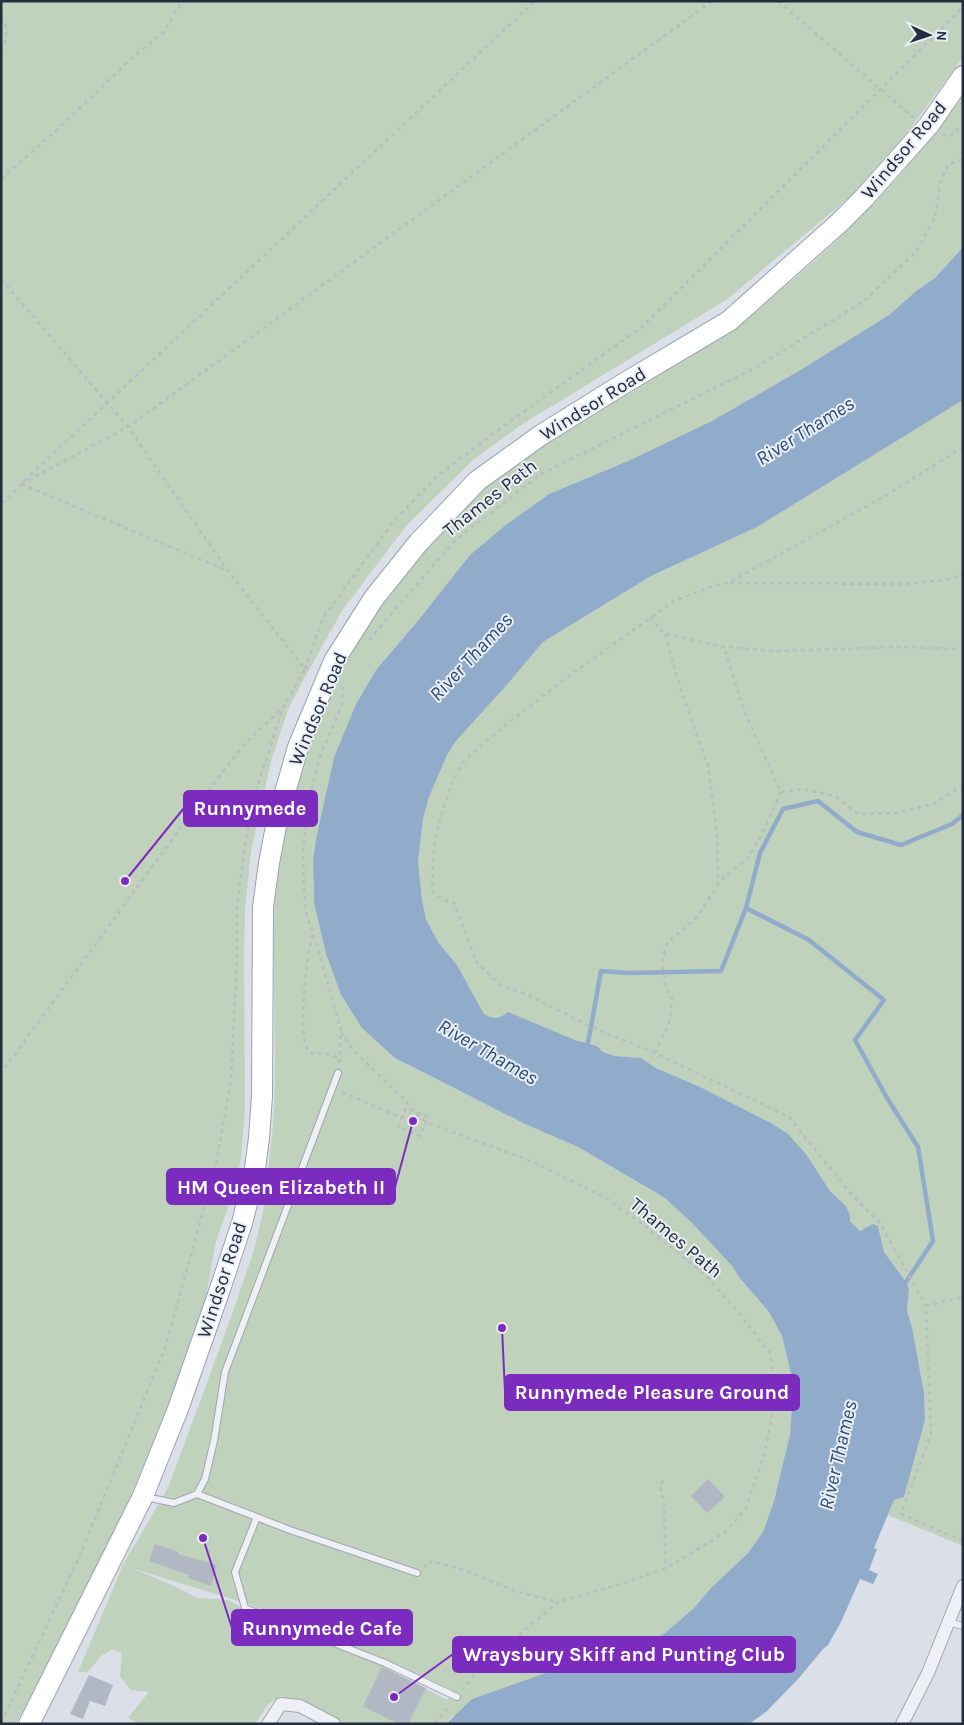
<svg xmlns="http://www.w3.org/2000/svg" width="964" height="1725" font-family="Karla,sans-serif">
<style>
.green{fill:#c0d2bb;fill-rule:evenodd}
.water{fill:#91accb}
.lines{fill:none;stroke-linecap:round;stroke-linejoin:round}
.stream{stroke:#91accb;stroke-width:4.5}
.building{fill:#b1b8c4}
.lane-casing{stroke:#a0a6b1;stroke-width:8}
.street-casing{stroke:#a0a6b1;stroke-width:14}
.primary-casing{stroke:#99a3b4;stroke-width:22}
.path{stroke:#b9bdc5;stroke-width:2.5;stroke-dasharray:4 4;stroke-linecap:butt}
.lane{stroke:#eef0f5;stroke-width:6}
.street{stroke:#eef0f5;stroke-width:12}
.primary{stroke:#fff;stroke-width:20}
.labels{text-anchor:middle;dominant-baseline:central;stroke-width:4;stroke-linejoin:round;paint-order:stroke}
.street-label{font-size:19px;fill:#242d3e;stroke:#eaeef5}
.water-label{font-size:20px;font-style:italic;fill:#2a4b75;stroke:#eaeef5}
.leader{fill:none;stroke:#7b2cbf;stroke-width:2}
.callout-dot{fill:#7b2cbf;stroke:#eaeef5;stroke-width:2}
.callout{fill:#7b2cbf;stroke:#7b2cbf;stroke-width:2}
.callout-label{font-size:20px;text-anchor:middle;font-weight:bold;fill:#fff}
</style>
<rect width="100%" height="100%" fill="#dbdfe7"/>
<!-- green -->
<path class="green" d="M1,1H963V56L958,64L903,138L851,196L726,300L521,425L474,459L406,526L342,611L306,675L288,710L272,758L262,800L251,852L245,909L244,952L245,1110L241,1157L236,1185L216,1241L203,1314L163,1422L124,1510L87,1586L16,1724H1Z
M963,96V247L935,278L916,291L889,315L802,369L712,421L628,461L549,494L507,524L421,617L376,670L356,704L334,757L316,839L313,860V885L314,903L326,954L341,995L350,1010L406,1064L525,1124L578,1147L665,1198L692,1223L733,1267L739,1277L769,1312L782,1336L791,1374L792,1407L790,1434L774,1501L763,1532L748,1553L710,1589L694,1608L665,1633L631,1650L593,1662L563,1667L451,1717L446,1724H345L295,1700L281,1696L268,1704L255,1724H139L128,1718L149,1692L131,1690L120,1677L122,1653L113,1649L101,1656L88,1672H78L123,1565L168,1488L230,1320L254,1250L273,1170L267,1175C281,1093 272,1010 274,927C274,895 279,863 285,831C287,820 289,808 292,798C309,738 334,673 368,621C388,590 413,562 438,535C455,516 472,497 492,481C502,473 514,466 526,458C592,412 664,375 730,329C821,263 897,187 963,96ZM131,1568L252,1605L265,1611L255,1615L228,1600L197,1598L172,1585ZM397,1665H398L453,1690L448,1700L443,1698L394,1672Z
M963,400V1546L888,1515L894,1500L904,1497L925,1420L924,1393L912,1327L907,1311L909,1289L906,1282L884,1252L878,1226L873,1224L860,1231L850,1221V1215L846,1206L830,1191L806,1154L698,1086L656,1068L641,1058L615,1056L603,1052L597,1046L500,1019H492L484,1014L457,965L438,942L426,919L422,900L418,861L423,819L429,797L447,755L456,741L505,687L543,642L651,576L757,527Z"/>
<!-- water -->
<path class="water" d="M963,247V400L757,527L651,576L543,642L505,687L456,741L447,755L429,797L423,819L418,861L422,900L426,919L438,942L457,965L484,1014C495,1020 499,1019 508,1012L575,1040L597,1046L603,1052L615,1056L641,1058L656,1068L698,1086L771,1123L788,1134L806,1154L830,1191L846,1206L850,1215V1221L860,1231L873,1224L878,1226L884,1252L906,1282L909,1289L907,1311L912,1327L924,1393L925,1420L904,1497L894,1500L874,1548L877,1549L869,1570L878,1574L873,1584L860,1579L841,1622L828,1645L823,1649L799,1678L767,1711L749,1724H446L472,1699L563,1667L593,1662L631,1650L665,1633L694,1608L710,1589L748,1553L763,1532L774,1501L790,1434L792,1407L791,1374L782,1336L769,1312L739,1277L733,1267L692,1223L665,1198L578,1147L525,1124L395,1058L362,1028L341,995L326,954L314,903L313,860L316,839L334,757L356,704L376,670L421,617L470,555L507,524L549,494L628,461L712,421L802,369L889,315L916,291L935,278Z"/>
<g class="lines">
<!-- stream -->
<path class="stream" d="M746,908L809,940L884,1000L855,1040L887,1098L918,1147L933,1241L906,1282L903,1284
M588,1043L601,971L629,973L721,971L746,908L760,853L783,809L818,801L857,832L901,845L952,824L963,815"/>
</g>
<!-- building -->
<path class="building" d="M708,1479L725,1497L707,1513L691,1496Z
M155,1544L179,1552L178,1554L217,1565L211,1586L188,1578L189,1575L149,1561Z
M382,1667L426,1688L408,1724H399L363,1706Z
M89,1675L113,1685L105,1706L90,1701L83,1719L70,1714Z"/>
<g class="lines">
<defs>
<path id="lane" d="M197,1494L290,1530L417,1573
M146,1497L174,1503L197,1494L205,1479L214,1441L225,1372L338,1073
M257,1517L235,1572L245,1608L385,1663L457,1697
M948,1622L963,1626"/>
<path id="street" d="M268,1724L281,1704L300,1706L334,1724
M902,1724L928,1673L963,1586"/>
<path id="primary" d="M29,1724L143,1496L178,1409L219,1292L242,1223L254,1176L259,1138L262,1096L263,907L269,863L277,821L298,747L334,661L374,598L419,542L477,481L541,435L623,384L729,321L839,223L864,198L929,125L963,76"/>
</defs>
<!-- lane casing -->
<use href="#lane" class="lane-casing"/>
<!-- street casing -->
<use href="#street" class="street-casing"/>
<!-- primary casing -->
<use href="#primary" class="primary-casing"/>
<!-- path -->
<path class="path" d="M778,1L914,118
M1,17C10,28 6,41 1,53
M943,134L950,137L963,124
M1,179L57,130L133,57L164,32L182,1
M1,279L128,427L228,571L305,669L283,708L247,741L207,792L1,1073
M963,447L885,496L728,583L715,585L674,601L569,676L504,726L464,761L451,785L440,819L434,848L432,891L444,900L454,903L477,963L502,986L526,994L596,1029L655,1053L789,1117L852,1195L880,1223L926,1306L931,1435L901,1514L963,1541
M21,484L128,427L712,1
M21,484L228,571
M1,502L7,500L21,484L535,1
M730,583L904,584L945,580L963,574
M650,617L665,634L724,647L776,651L896,647L963,649
M665,634L681,690L708,766L717,833L718,885
M369,640L454,541L541,474L755,368L864,301L917,251L935,217L941,179L949,164L963,159
M305,669L323,618L394,521L436,477L501,428L643,326L963,7
M781,792L804,789L835,796L858,814L895,813L933,804L963,785
M312,935C307,961 297,1029 308,1052L314,1054L323,1053L340,1058
M341,1032L353,1050L404,1099L415,1113L428,1123L533,1162L606,1198L645,1226L704,1274L738,1312L770,1353L774,1384V1405L765,1452L746,1508L727,1530L712,1541L666,1568L627,1582L558,1602L480,1668L463,1689
M655,1053L670,1021L672,999L666,986L662,961L667,943L697,917L722,879L747,859L761,836L781,792L745,713L724,647
M339,1063L341,1030L319,952L306,912L304,888L303,853L308,801L319,759L342,705L343,685
M342,1092L402,1118L406,1108L428,1117L420,1136L398,1127L402,1118
M926,1306L963,1297
M663,1480L660,1486L664,1505L666,1568
M423,1568L432,1561L470,1572L512,1590L558,1602
M1,1723L81,1553L165,1348L216,1165L231,1079L237,958V907L245,845L254,797L283,708
M435,1724L450,1705"/>
<!-- lane -->
<use href="#lane" class="lane"/>
<!-- street -->
<use href="#street" class="street"/>
<!-- primary -->
<use href="#primary" class="primary"/>
</g>
<g class="labels">
<!-- street labels -->
<g class="street-label">
<text transform="translate(904 150) rotate(-50)">Windsor Road</text>
<text transform="translate(593 404) rotate(-32)">Windsor Road</text>
<text transform="translate(490 498) rotate(-38)">Thames Path</text>
<text transform="translate(318 709) rotate(-67)">Windsor Road</text>
<text transform="translate(676 1238) rotate(40)">Thames Path</text>
<text transform="translate(222 1280) rotate(-72)">Windsor Road</text>
</g>
<!-- water labels -->
<g class="water-label">
<text transform="translate(805 431) rotate(-32)">River Thames</text>
<text transform="translate(471 657) rotate(-47)">River Thames</text>
<text transform="translate(488 1052) rotate(30)">River Thames</text>
<text transform="translate(838 1455) rotate(-77)">River Thames</text>
</g>
</g>
<!-- callouts -->
<path class="leader" d="M125 881L184 808M413 1121L395 1187M502 1328L505 1392M203 1538L232 1628M394 1697L453 1654"/>
<g class="callout-dot">
<circle cx="125" cy="881" r="5"/>
<circle cx="413" cy="1121" r="5"/>
<circle cx="502" cy="1328" r="5"/>
<circle cx="203" cy="1538" r="5"/>
<circle cx="394" cy="1697" r="5"/>
</g>
<g class="callout">
<rect x="184" y="791" width="133" height="35" rx="5"/>
<rect x="167" y="1169" width="228" height="35" rx="5"/>
<rect x="505" y="1375" width="294" height="35" rx="5"/>
<rect x="232" y="1610" width="180" height="35" rx="5"/>
<rect x="453" y="1637" width="342" height="35" rx="5"/>
</g>
<g class="callout-label">
<text x="250" y="815">Runnymede</text>
<text x="281" y="1194">HM Queen Elizabeth II</text>
<text x="652" y="1399">Runnymede Pleasure Ground</text>
<text x="322" y="1635">Runnymede Cafe</text>
<text x="624" y="1661">Wraysbury Skiff and Punting Club</text>
</g>
<!-- border -->
<rect width="964" height="1725" fill="none" stroke="#242d3e" stroke-width="5"/>
<!-- north arrow -->
<g transform="translate(929 35) rotate(93)" stroke="#eaeef5" stroke-width="4" paint-order="stroke">
<path d="M0-4L9 19L0 12L-9 19Z" fill="#242d3e"/>
<text y="-8" font-size="14" font-weight="bold" text-anchor="middle" fill="#242d3e">N</text>
</g>
</svg>
